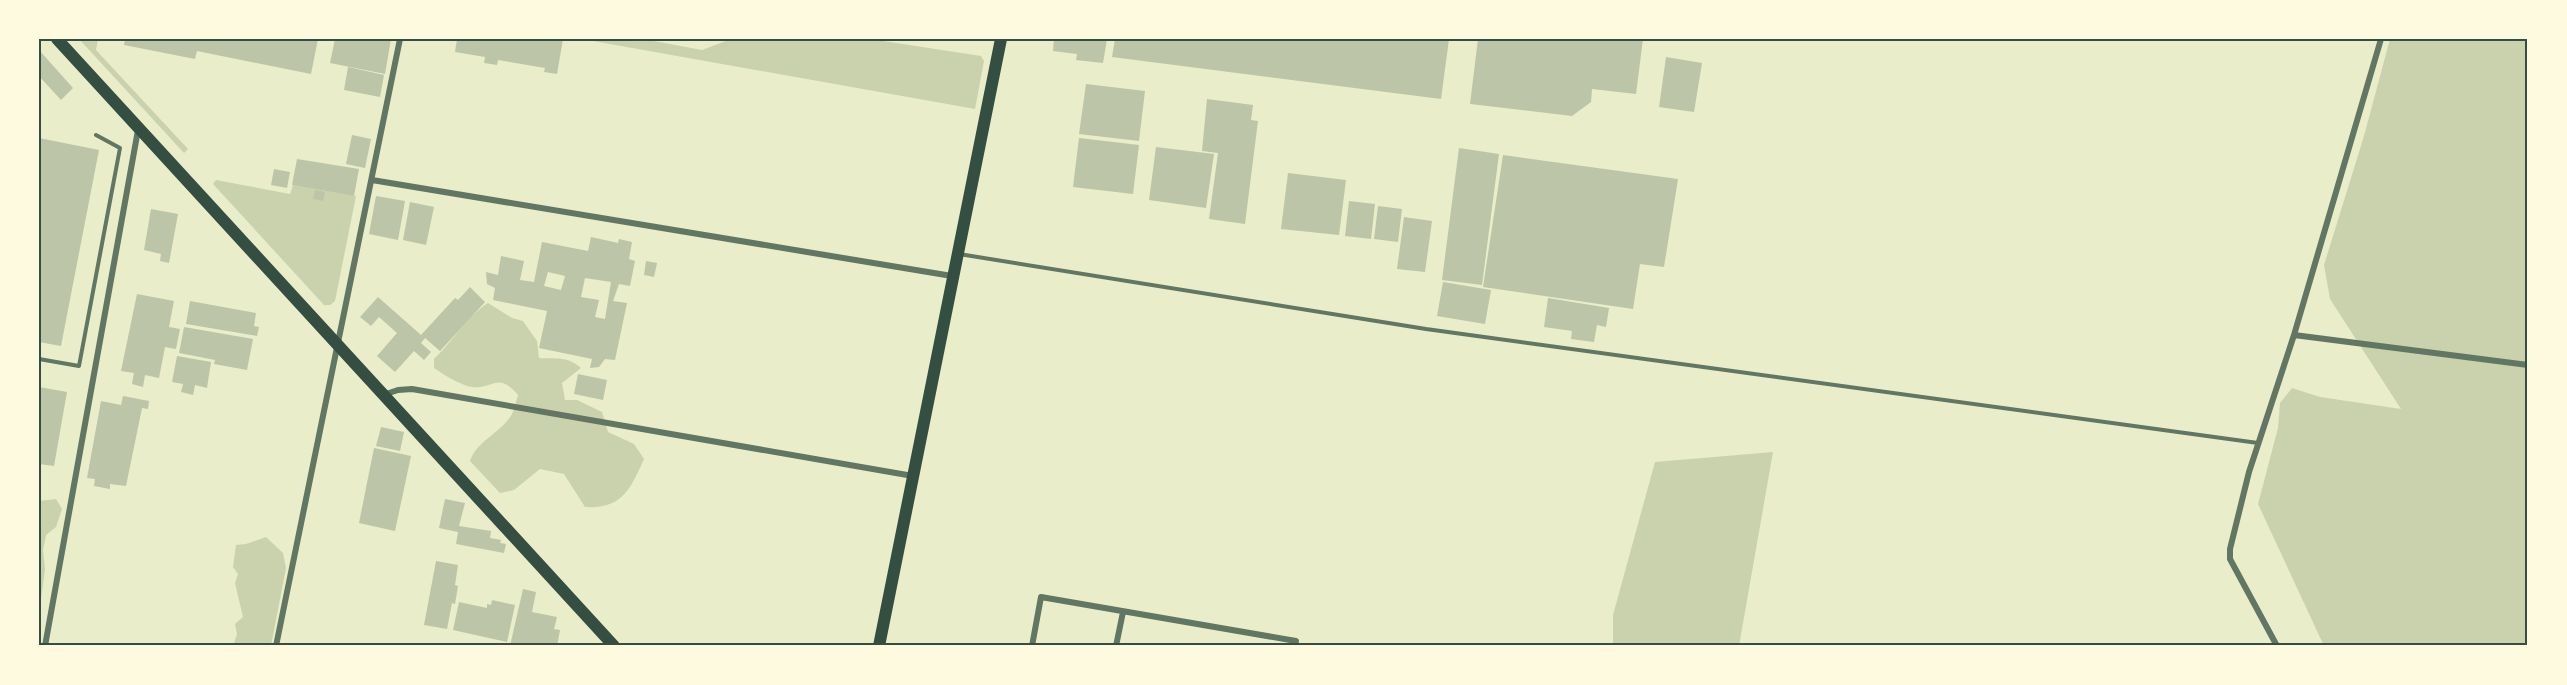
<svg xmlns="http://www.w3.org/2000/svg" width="2567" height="685" font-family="'Golos Text',sans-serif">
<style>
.green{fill:#cad2ad}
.building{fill:#bcc5a7;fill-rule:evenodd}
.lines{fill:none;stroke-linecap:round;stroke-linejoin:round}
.service{stroke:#617663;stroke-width:4}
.minor{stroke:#617663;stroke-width:6}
.secondary{stroke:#344e41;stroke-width:12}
.primary{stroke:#344e41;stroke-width:12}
.neatline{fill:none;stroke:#344e41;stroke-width:2}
</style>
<rect width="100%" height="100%" fill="#e9edc9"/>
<!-- green -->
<path class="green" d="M79,39H98L96,50L188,149L184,153Z
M582,39H643L702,50L731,39H870L981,56L984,61L975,109Z
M2390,39H2528V646H2324L2258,504L2278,428L2280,403L2292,388L2320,397L2401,409L2330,299L2324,265L2364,136Z
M216,180L290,194L293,185L356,196L335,301L330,305H324L213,184Z
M488,303L512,318L523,321L537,341L539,358C556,359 568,356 581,368L562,383L565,400H577L602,412L608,432L634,444L644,459C630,490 622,509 585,507L564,474L540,469L514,490L500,493L470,461C476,441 501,433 512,414C515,408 516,401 518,395C496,369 492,393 467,386C456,382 444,375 434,368V359C453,341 467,316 488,303Z
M1773,452L1739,646H1613V615L1655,462Z
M56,499L62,509L56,527L46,535L43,550L45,569L39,614V501Z
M266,537L283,553L286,568L271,646H237L234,643L237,634L235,624L243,617L235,583L238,574L233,567L236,545L246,544Z"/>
<!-- building -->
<path class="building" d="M125,39H318L311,74L197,51L195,59L124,45Z
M335,39H391L385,74L330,63Z
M457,39H563L557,74L544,72L545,68L498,60L497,65L484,63L485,57L455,52Z
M1054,39H1107L1103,63L1076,60L1077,54L1053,51Z
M1115,39H1449L1441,99L1112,57Z
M1478,39H1643L1636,94L1592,89L1591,102L1572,116L1470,104Z
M39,50L73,88L61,100L39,76Z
M1666,57L1702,63L1694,112L1659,107Z
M348,67L384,75L380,97L344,90Z
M1086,84L1145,91L1139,141L1079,134Z
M1207,99L1253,105L1251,120L1258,121L1245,224L1209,219L1218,153L1202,151Z
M352,135L371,139L365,168L346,164Z
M39,138L99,150L61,346L39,342Z
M1079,138L1139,145L1133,194L1073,187Z
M1156,147L1214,154L1206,208L1149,200Z
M1459,148L1499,154L1482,285L1442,280Z
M1503,155L1678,179L1664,267L1640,264L1633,309L1483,287Z
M297,159L359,169L354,196L292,185Z
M274,169L290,172L287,188L271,185Z
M1288,173L1346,180L1339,235L1281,229Z
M315,190L325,192L323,201L313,199Z
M376,196L405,201L398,240L369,234Z
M1349,201L1375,204L1371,239L1345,236Z
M410,202L434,207L426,245L403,240Z
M1378,206L1402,209L1398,242L1374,239Z
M151,209L178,214L169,263L160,261L161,254L144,250Z
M1404,217L1432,221L1425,272L1397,269Z
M591,237L618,243L619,239L632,242L629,259L635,261L630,286L619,284L613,301L627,303L615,360L605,359L599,367L590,368L592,359L539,348L547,311L493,300L495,288L487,284L486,272L498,275L501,256L524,261L520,280L534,282L542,242L588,251ZM548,272L565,276L561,290L544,286ZM585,278L611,282L605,319L595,317L599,300L581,297Z
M646,261L657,263L654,277L644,275Z
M1443,282L1491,290L1485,324L1437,316Z
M470,287L485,302L440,351L425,338L421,343L431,352L424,360L414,351L395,372L377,356L397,333L379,317L371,326L360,317L378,297L421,335L455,298L458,300Z
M137,294L174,301L169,327L180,329L176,349L165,347L159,378L145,375L143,387L132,384L134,373L121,371Z
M1548,298L1609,308L1606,327L1597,325L1594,342L1571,339L1572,331L1544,327Z
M190,301L256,313L254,326L259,327L257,336L186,324Z
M184,327L253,339L247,370L214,364L215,360L179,353Z
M177,356L211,362L207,388L195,385L193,395L181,392L183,384L172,382Z
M578,374L607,380L603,400L574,394Z
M39,387L67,392L54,466L39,464Z
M123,396L149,401L148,409L142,408L126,486L110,484V489L94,486L95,479L87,478L101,401L121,405Z
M381,427L404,432L400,451L376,446Z
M374,448L411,456L395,531L359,523Z
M445,499L465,503L459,526L491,531L490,538L501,540L500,543L506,544L504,553L456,544L458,532L439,528Z
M436,561L458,565L455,585L458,586L455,604L452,603L447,629L424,625Z
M523,589L536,592L532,612L557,617L554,629L560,630L557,646H510Z
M492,600L515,605L507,642L453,630L459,602L487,608V604L491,605Z"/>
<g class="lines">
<!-- service -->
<path class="service" d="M959,254L1426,329L2258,443
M39,359L79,366L120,148L96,135"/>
<!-- minor -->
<path class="minor" d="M372,180L952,276
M2294,335L2528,365
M383,395L398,390L412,389L913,476
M45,646L138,130
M276,646L400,39
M1032,646L1041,597L1296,641L1295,646
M1116,646L1123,612
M2277,646L2230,559V549L2249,472L2294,335L2381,39"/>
<!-- secondary -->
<path class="secondary" d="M879,646L1001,39"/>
<!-- primary -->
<path class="primary" d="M57,39L614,646"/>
</g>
<!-- border -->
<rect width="2567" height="685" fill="none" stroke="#fefae0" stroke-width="81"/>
<rect x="40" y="40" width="2486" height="604" class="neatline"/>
</svg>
